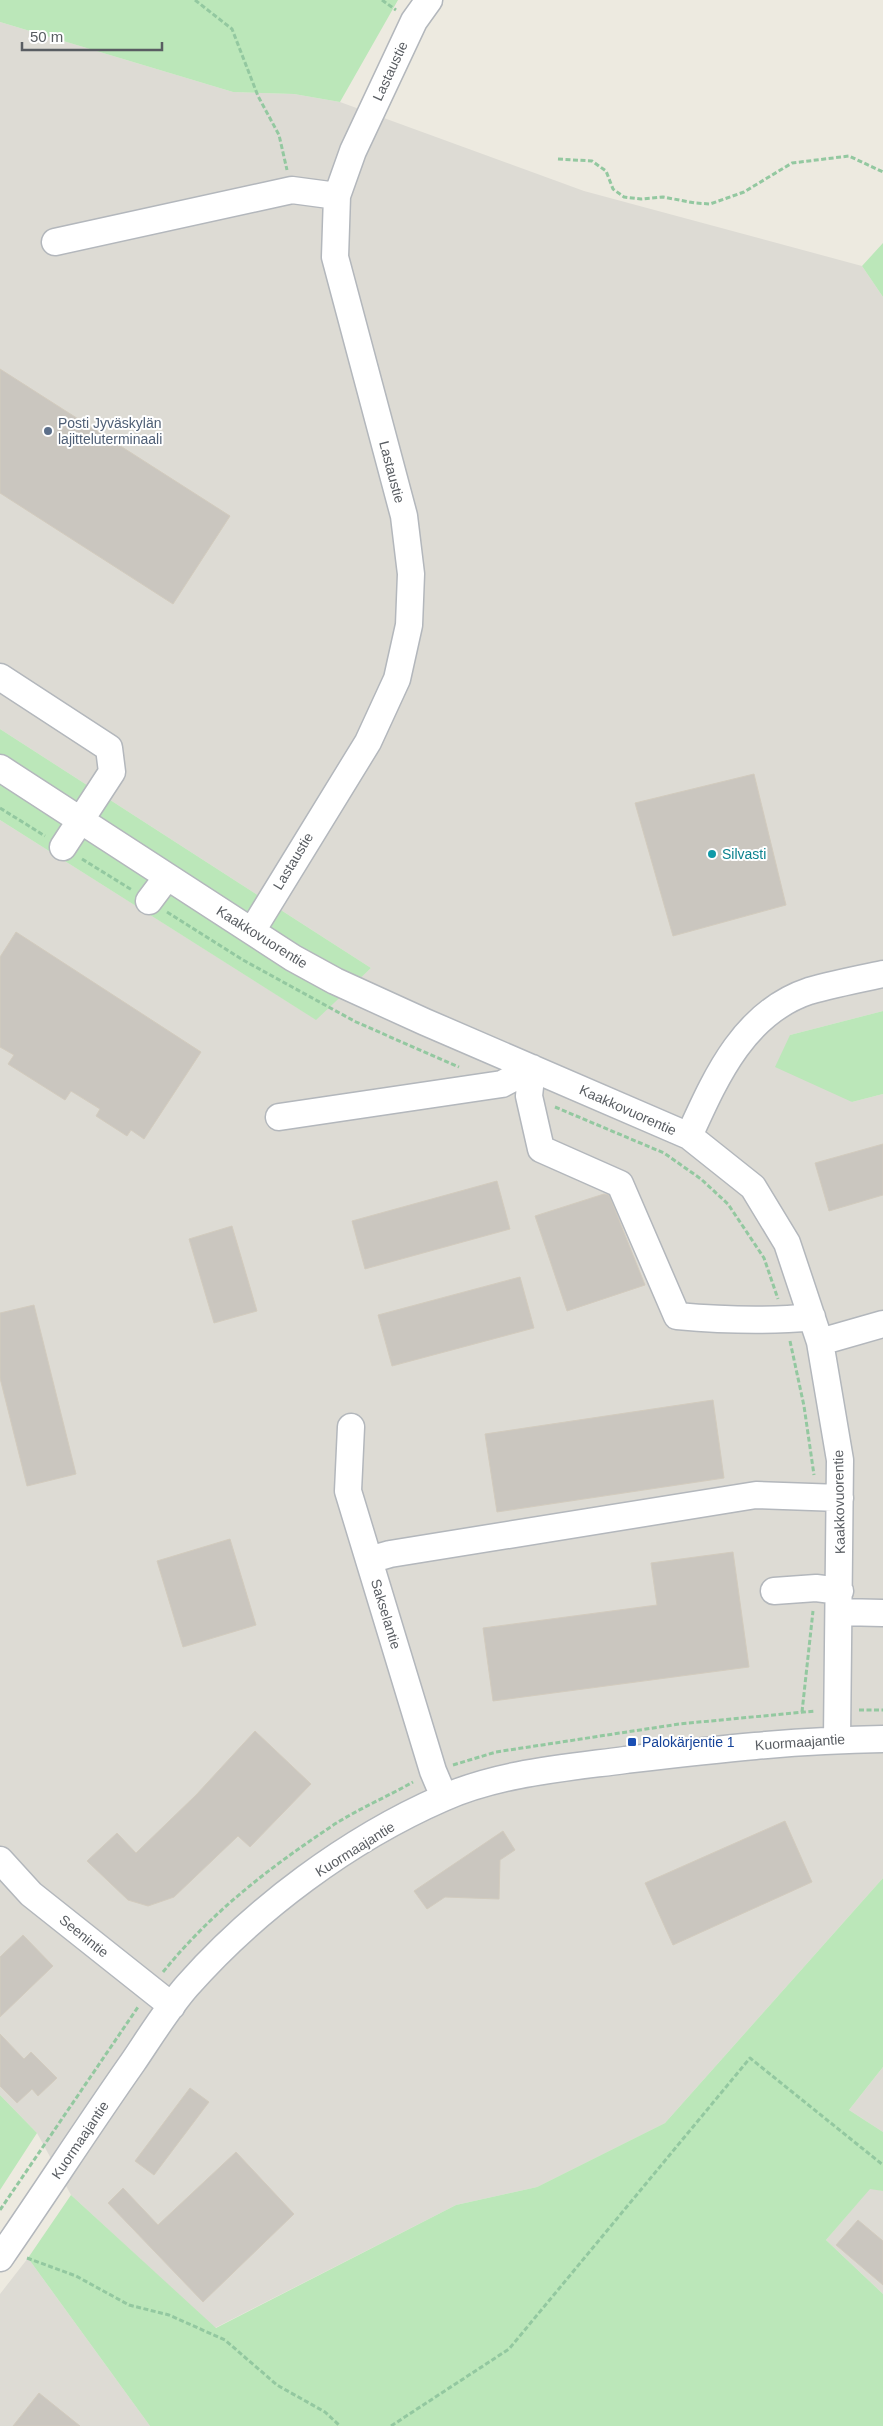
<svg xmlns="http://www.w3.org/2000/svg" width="883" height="2426" font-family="Arial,sans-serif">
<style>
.industrial{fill:#dddbd4}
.green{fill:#bbe7b9}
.building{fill:#cac6bf;stroke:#d2cbbe}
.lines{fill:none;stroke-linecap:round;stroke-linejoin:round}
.minor-casing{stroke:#b3b7bc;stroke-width:29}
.path{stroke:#93c8a0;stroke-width:3;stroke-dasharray:5 2.5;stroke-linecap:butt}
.minor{stroke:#fff;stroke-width:26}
.service-dot{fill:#5c6f8a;stroke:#fff;stroke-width:2}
.culture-dot{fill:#0f9aa8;stroke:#fff;stroke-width:2}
.transit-dot{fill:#1a4fb4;stroke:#fff;stroke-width:2}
.labels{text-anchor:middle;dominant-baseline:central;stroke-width:4;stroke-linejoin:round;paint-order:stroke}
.street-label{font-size:14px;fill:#595d62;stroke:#fff}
.service-label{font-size:14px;fill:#4e5e75;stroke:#fff;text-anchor:start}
.culture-label{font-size:14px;fill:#0d838f;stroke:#fff;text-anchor:start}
.transit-label{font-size:14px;fill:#164399;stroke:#fff;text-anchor:start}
</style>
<rect width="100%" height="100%" fill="#edeae0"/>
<!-- industrial -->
<path class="industrial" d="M0,22L233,92L294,94L340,102L584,191L862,266L883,297V1011L790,1035L852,1102L883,1094V1878L665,2123L537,2187L456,2205L215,2328L71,2195L37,2133L0,2095V820L315,1019L371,968L0,729Z
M883,2067V2132L849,2110Z
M870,2188L883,2191V2294L826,2240Z
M28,2258L150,2426H0V2294Z"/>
<!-- green -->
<path class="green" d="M0,0H398L340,102L294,94L233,92L0,22Z
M883,243V297L862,266Z
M0,729L371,968L316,1020L0,820Z
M883,1011V1094L852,1102L775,1067L790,1035Z
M883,1878V2067L849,2110L883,2132V2191L870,2189L826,2240L883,2294V2426H150L28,2258L71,2195L216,2328L456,2205L537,2187L665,2123Z
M0,2095L37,2133L0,2190Z"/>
<!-- building -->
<path class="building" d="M0,369L230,516L173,604L0,493Z
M754,774L786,905L673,936L635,803Z
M16,932L201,1052L144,1139L131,1130L127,1136L96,1116L100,1109L71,1091L65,1100L8,1064L14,1055L0,1047V957Z
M883,1144V1195L829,1211L815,1163Z
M497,1181L510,1229L365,1269L352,1221Z
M604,1194L609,1195L645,1285L567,1311L535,1216Z
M232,1226L257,1311L214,1323L189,1239Z
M520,1277L534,1328L392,1366L378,1315Z
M34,1305L76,1474L27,1486L0,1378V1313Z
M713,1400L724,1478L497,1512L485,1434Z
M230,1539L256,1625L183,1647L157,1561Z
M733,1552L749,1667L493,1701L483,1628L657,1605L651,1563Z
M255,1731L311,1784L250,1847L238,1836L174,1897L148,1906L128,1900L87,1861L117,1833L136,1853L196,1795Z
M785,1821L812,1882L673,1945L645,1883Z
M503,1831L515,1850L500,1860L499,1899L445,1897L427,1909L414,1891Z
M23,1935L53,1966L0,2017V1957Z
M0,2034L24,2059L31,2052L57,2078L38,2096L32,2089L17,2103L0,2086Z
M190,2088L209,2102L154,2175L135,2161Z
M236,2152L294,2214L203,2302L108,2203L123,2188L158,2225Z
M858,2220L883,2241V2285L836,2245Z
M39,2393L80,2426H13Z"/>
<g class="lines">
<defs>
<path id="minor" d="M55,242L292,190L337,196
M0,677L109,748L112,772L63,847
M0,768L293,958L335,981L425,1022L689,1136L753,1187L787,1243L820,1342L840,1460L837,1739
M149,901L167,877
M252,931L368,742L397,679L409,625L411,574L404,516L335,257L337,196L353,151L414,21L429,0
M532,1068L529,1096L541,1149L620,1184L677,1316C722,1320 766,1322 812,1317
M279,1117L502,1084L532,1068
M689,1136C715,1079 743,1013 809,991C833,984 859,979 883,974
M820,1342L883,1324
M351,1427L348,1491L433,1771L444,1797
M369,1560L390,1554L756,1495L840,1498
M774,1591L816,1588L840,1591
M839,1612L883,1613
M0,1860L31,1894L172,2006
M0,2258C45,2193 88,2126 133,2062C150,2037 167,2009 187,1986C255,1909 349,1839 443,1798C499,1773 565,1768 625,1760C711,1750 796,1740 883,1739"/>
</defs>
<!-- minor casing -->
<use href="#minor" class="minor-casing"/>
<!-- path -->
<path class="path" d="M195,0L232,29L258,96L279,135L287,170
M382,0L396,10
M558,159L592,161L606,171L613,189L624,197L641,199L663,197L695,203L710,204L744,192L792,163L849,156L883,172
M0,808L45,836
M82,859L132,890
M167,912L243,960L356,1022L459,1067
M555,1107L664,1153L701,1179L728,1204L764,1258L778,1299
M790,1341L804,1406L814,1475
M859,1710H883
M802,1712L813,1611
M453,1765L496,1752L679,1724L815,1711
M163,1972C210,1914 265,1871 326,1830C353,1811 385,1798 413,1782
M0,2210L138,2007
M27,2258L76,2276L129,2305L169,2315L225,2340L277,2385L325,2412L340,2426
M391,2426L509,2349L750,2058L883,2165"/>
<!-- minor -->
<use href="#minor" class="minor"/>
</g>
<!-- markers -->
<circle class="service-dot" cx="48" cy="431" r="5"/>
<circle class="culture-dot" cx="712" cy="854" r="5"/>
<rect class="transit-dot" x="627" y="1737" width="10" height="10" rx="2.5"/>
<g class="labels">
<!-- street labels -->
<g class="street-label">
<text transform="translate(390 71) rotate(-65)">Lastaustie</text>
<text transform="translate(392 472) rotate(75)">Lastaustie</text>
<text transform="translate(293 861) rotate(-59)">Lastaustie</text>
<text transform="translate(262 937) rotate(32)">Kaakkovuorentie</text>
<text transform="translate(628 1110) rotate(24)">Kaakkovuorentie</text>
<text transform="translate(839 1502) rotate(-91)">Kaakkovuorentie</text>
<text transform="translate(386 1614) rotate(73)">Sakselantie</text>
<text transform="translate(800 1742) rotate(-4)">Kuormaajantie</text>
<text transform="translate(355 1849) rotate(-32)">Kuormaajantie</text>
<text transform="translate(84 1936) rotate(39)">Seenintie</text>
<text transform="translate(80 2140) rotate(-56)">Kuormaajantie</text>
</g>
<!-- service labels -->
<g class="service-label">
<text x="58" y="423">Posti Jyväskylän<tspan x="58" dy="16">lajitteluterminaali</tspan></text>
</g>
<!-- culture labels -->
<g class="culture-label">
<text x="722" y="854">Silvasti</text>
</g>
<!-- transit labels -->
<g class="transit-label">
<text x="642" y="1742">Palokärjentie 1</text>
</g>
</g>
<!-- scale -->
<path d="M22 42v8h140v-8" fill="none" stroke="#595d62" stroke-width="2.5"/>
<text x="30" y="42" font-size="15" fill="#595d62" stroke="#ffffff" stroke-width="4" paint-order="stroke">50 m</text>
</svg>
